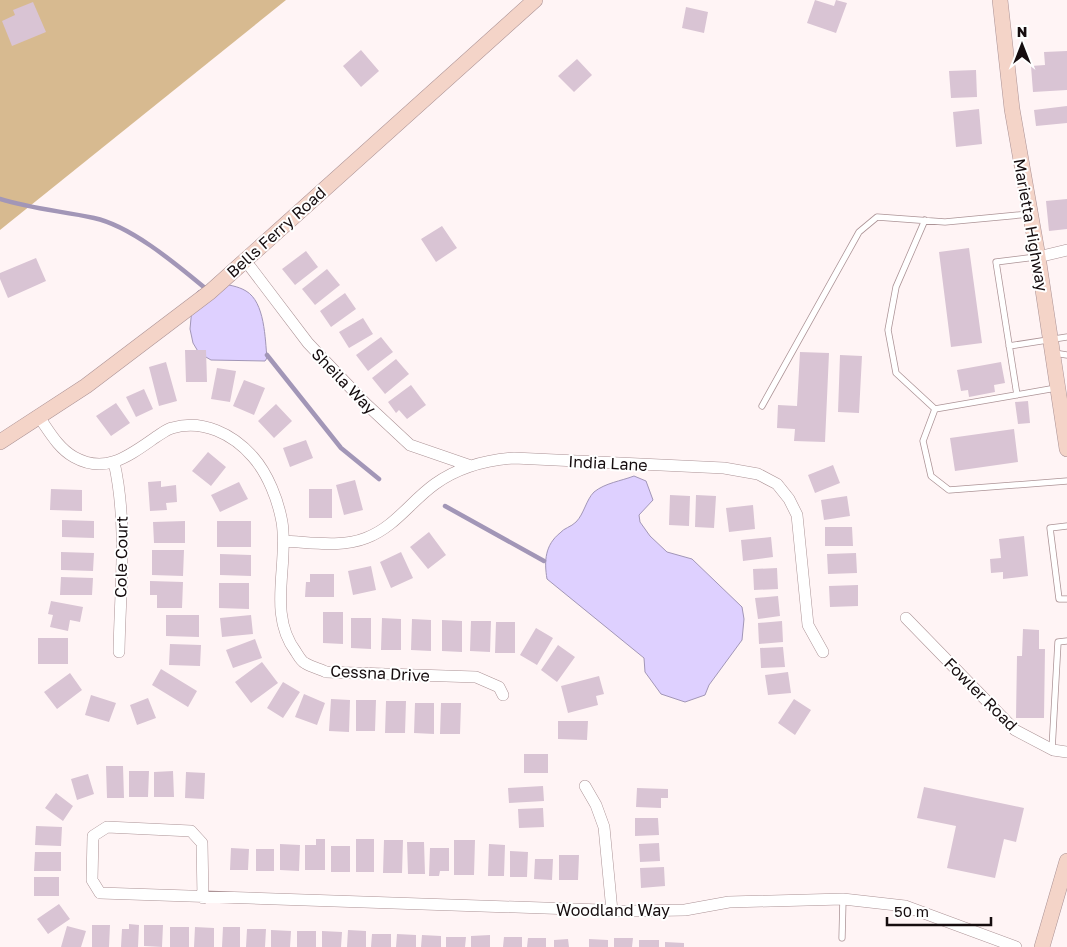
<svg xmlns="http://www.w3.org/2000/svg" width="1067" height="947" font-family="'Golos Text',sans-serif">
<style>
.forest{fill:#d7ba90}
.water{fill:#ded0ff;stroke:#a296b7}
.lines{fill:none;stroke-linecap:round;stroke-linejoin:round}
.stream{stroke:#a296b7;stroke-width:4.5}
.building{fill:#d9c4d4}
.service-casing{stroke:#ac9396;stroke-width:7}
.minor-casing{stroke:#ac9396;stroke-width:12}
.secondary-casing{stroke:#ac9396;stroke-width:16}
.service{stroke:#fff;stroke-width:5.5}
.minor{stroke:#fff;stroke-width:11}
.secondary{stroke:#f4d4c8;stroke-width:15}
.labels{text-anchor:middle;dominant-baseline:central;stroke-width:4;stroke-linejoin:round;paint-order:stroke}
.street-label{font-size:16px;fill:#160d0f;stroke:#fff}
</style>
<rect width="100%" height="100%" fill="#fff4f5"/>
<!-- forest -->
<path class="forest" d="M0,0H286L0,230Z"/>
<!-- water -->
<path class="water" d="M219,283C228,285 238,286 246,291C265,302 265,339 267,358L265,361L211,360L199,353L193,343L190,329L193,297L198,291Z
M634,476L646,481L653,500L639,515L640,522L650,536L667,552L692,559L742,607L744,619L742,640L709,685L705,695L685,702L661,694L645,672L644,658L547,579C544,561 545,545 560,533C564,528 571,527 576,522C584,514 586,500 594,492C605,483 621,481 634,476Z"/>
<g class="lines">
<!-- stream -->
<path class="stream" d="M0,199C31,209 63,211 94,218C131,226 176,264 205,288
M267,355L341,448L379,479
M445,506L544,561"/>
</g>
<!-- building -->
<path class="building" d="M815,0L834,6L836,0L847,3L836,33L807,23Z
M33,2L46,32L12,46L2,21L15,15L13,10Z
M686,7L708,12L704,33L682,28Z
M361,50L379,71L361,87L343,66Z
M1067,51V90L1033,92L1031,66L1045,65L1044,52Z
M577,59L592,75L574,92L558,76Z
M976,70L977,97L951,98L949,71Z
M1067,106V123L1036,126L1034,110Z
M979,109L982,144L956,147L953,112Z
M1067,199V229L1049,231L1046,201Z
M442,226L457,248L436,262L421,239Z
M969,248L982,343L951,347L939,252Z
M306,251L318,267L295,285L282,269Z
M36,258L46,281L8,298L0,279V273Z
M327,269L340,285L315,305L302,289Z
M345,293L356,309L331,327L320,311Z
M363,318L373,334L349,348L339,332Z
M381,337L393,352L368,371L356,355Z
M185,350H206L207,382H186Z
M800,352L829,353L825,442L794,441L795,429L777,428L778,405L797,406Z
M840,355L862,356L859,413L838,412Z
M396,359L409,374L385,394L372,378Z
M166,362L177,401L159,406L149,367Z
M1001,362L1005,383L994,385L995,392L969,397L968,390L961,391L957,370Z
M217,368L236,371L230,402L211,399Z
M244,380L265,388L254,415L233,406Z
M411,385L426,405L407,419L399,410L396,413L388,402Z
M144,389L153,409L136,417L126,397Z
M1028,401L1030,423L1018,424L1015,402Z
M116,403L130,423L111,436L96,416Z
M276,404L292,421L274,438L258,421Z
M1014,429L1018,462L955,471L950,438Z
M306,440L313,458L290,467L283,448Z
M208,452L226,467L211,486L192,471Z
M833,465L840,483L815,493L808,475Z
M355,480L363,510L344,515L336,485Z
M161,481V487L176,485L177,502L166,503L167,510L150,511L148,482Z
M239,482L248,499L220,512L211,495Z
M51,489L82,490V511L50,510Z
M309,489H332V518H309Z
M670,495L690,496L689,526L669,525Z
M696,495L716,496L714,528L695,527Z
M847,496L850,516L824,520L821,500Z
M753,505L755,529L729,532L726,508Z
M62,520L94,521V538L62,537Z
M185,521V543H154L153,522Z
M217,521H251V547H217Z
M825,527H852L853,546H825Z
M429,532L446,555L428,569L410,547Z
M1024,536L1028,576L1003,579V572L991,573L990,559L1001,558L999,539Z
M771,537L773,557L743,561L741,540Z
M152,550H184L183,576L152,575Z
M61,552L94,553L93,571L61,570Z
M401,552L413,578L391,588L380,562Z
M856,553L857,573L828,574L827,554Z
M220,554L251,555V576L220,575Z
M371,566L376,590L353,595L348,571Z
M777,568L778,589L754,590L753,569Z
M310,574H334V597H305L306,582H310Z
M61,577L93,578L92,595H60Z
M150,581L183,582L182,608H157V595H150Z
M219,583H249V609L219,608Z
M858,585V606L830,607L829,586Z
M778,596L780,616L758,619L755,598Z
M51,601L83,607L80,622L70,620L68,631L50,627L53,615L48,614Z
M323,612H343V644L323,643Z
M166,615H199V637L166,636Z
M251,615L253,634L222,637L220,618Z
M351,618H371V649L351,648Z
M382,618L401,619V650H381Z
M412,619L431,620V651L411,650Z
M442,620L462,621V652L442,651Z
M471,621H491L490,652L470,651Z
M782,621L783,642L759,644L758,623Z
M496,622H515V653H495Z
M536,628L553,638L537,665L520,655Z
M1023,629L1039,630V649H1045L1044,718H1016L1017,656H1022Z
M38,638H68V664H38Z
M255,639L262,658L233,668L226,650Z
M170,644L201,645L200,666L169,665Z
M558,645L575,657L557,682L541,670Z
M783,647L785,667L761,668L760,648Z
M262,662L278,683L251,703L235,682Z
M161,669L197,691L188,707L152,685Z
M788,672L791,693L768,695L765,675Z
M70,673L82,690L57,709L44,692Z
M599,676L604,694L596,696L598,705L568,713L561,686Z
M283,682L300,692L283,718L267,708Z
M304,694L325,703L317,725L295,717Z
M91,695L116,703L109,722L85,715Z
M148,698L156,718L137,725L130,705Z
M331,699L350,700L349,732L329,731Z
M794,699L811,710L795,735L778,723Z
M356,700H376L375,731H356Z
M386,701H406L405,733H385Z
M415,703H434V734L414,733Z
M441,703H461L460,734H440Z
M558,721H588L587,740L558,739Z
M524,754H548V773H524Z
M106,766H123L124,798H107Z
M129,771H149L148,797H129Z
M173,771L174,797H154V772Z
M186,772L205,773L204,799L185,798Z
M88,774L94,794L77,800L71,779Z
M543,786L544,801L509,803L508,788Z
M924,787L1024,808L1016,842L1004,839L995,878L947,868L956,826L917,818Z
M637,788L668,789V798H661V808L636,807Z
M56,793L73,806L63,821L45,808Z
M543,808L544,827L519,828L518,809Z
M635,818H658L659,835L635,836Z
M36,826L62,827L61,846L35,845Z
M316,839H325V870H305V845H316Z
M356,839H374V872H356Z
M384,840H403L402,873H383Z
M454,840H475L474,875H454Z
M407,842H424L425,874H408Z
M659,843L660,861L640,862L639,844Z
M280,844L300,845L299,871L280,870Z
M489,844L505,845L504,876H488Z
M331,846H350V872H331Z
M231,848L249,849L248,870H230Z
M430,848H449V871H440L439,876H429Z
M256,849H274V871H256Z
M510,851L528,852L527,877H510Z
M35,852H61V871H34Z
M559,855H579L578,880H559Z
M535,859H553L552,880L534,879Z
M664,867L665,886L641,888L640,868Z
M34,877H59V896H34Z
M59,904L70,919L48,934L37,919Z
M129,924L139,925L138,947H121L122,929H129Z
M92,925H110L109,947H92Z
M144,925H163L162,947L144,946Z
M67,926L86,931L81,947H61Z
M170,927H189V947H170Z
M195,927L214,928V947H194Z
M223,927H240V947H222Z
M247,929H266L265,947H246Z
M271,930L291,931L290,947H271Z
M348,930L366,931V947H347Z
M297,931H316V947H297Z
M322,931L342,932L341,947H322Z
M372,934H391V947H371Z
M397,934L416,935V947H396Z
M422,935L441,936V947H421Z
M490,935V947H471V936Z
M446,937H466L465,947H446Z
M504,937H522V947H503Z
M528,938H546V947H527Z
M614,938H633L632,947H614Z
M568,939L569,947H554V940Z
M589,939L608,940V947H589Z
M639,940H659V947H639Z
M665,942L684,943V947H665Z"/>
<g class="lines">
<defs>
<path id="service" d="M925,220L896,287L888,330L896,373L935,409L1056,388
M1009,346L1067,337
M1054,353L1067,355
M1017,395L996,262L1036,257
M762,406L859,232L877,217L945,222L1030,214
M935,409L923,441L931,476L949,490L1067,481
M1067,526L1050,528L1059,599H1067
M1052,749L1058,642L1067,641
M842,938L843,899"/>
<path id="minor" d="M1038,257L1067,250
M245,260L308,343L365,403L410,445L471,466
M39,417C49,431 58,448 74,457C106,475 130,455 156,437C161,434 167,429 172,428C203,419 233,434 253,457C268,474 278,500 282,522C289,565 267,614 296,652C298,655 301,661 305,663C311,667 320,669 326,672L476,677L499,687L503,695
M114,462C128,524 120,589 119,652
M283,541C309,542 341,548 366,538C395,527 411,501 435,484C459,467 485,460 514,458L724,468L758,474L777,484L789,499L797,515L808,625L823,652
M906,618L1015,730L1053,750L1067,752
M585,786L596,805L604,827L612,911
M203,898L202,843L191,831L107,827L93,836L92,880L100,893L631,911L685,910L729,902L843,899L905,906L1016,947"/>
<path id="secondary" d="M1000,0L1012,109L1038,257L1067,449
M0,442L86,386L210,292L535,0
M1042,947L1067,861"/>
</defs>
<!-- service casing -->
<use href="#service" class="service-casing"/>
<!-- minor casing -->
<use href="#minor" class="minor-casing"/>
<!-- secondary casing -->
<use href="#secondary" class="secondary-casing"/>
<!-- service -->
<use href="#service" class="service"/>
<!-- minor -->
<use href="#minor" class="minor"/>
<!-- secondary -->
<use href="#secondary" class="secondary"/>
</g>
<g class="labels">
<!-- street labels -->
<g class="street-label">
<text transform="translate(1031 225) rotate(80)">Marietta Highway</text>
<text transform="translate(276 232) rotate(-42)">Bells Ferry Road</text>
<text transform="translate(344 381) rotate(46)">Sheila Way</text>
<text transform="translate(608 463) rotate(3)">India Lane</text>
<text transform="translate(121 557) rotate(-89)">Cole Court</text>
<text transform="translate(380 673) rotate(3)">Cessna Drive</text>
<text transform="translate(981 694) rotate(45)">Fowler Road</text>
<text x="613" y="910">Woodland Way</text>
</g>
</g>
<!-- north arrow -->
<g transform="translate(1022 45)" stroke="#ffffff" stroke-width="4" paint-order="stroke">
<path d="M0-4L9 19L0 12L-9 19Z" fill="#160d0f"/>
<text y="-8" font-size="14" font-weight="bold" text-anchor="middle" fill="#160d0f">N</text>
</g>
<!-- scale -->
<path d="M887 917v8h104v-8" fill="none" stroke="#160d0f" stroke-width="2.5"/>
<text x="894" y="917" font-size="15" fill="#160d0f" stroke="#ffffff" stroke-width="4" paint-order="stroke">50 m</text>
</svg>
